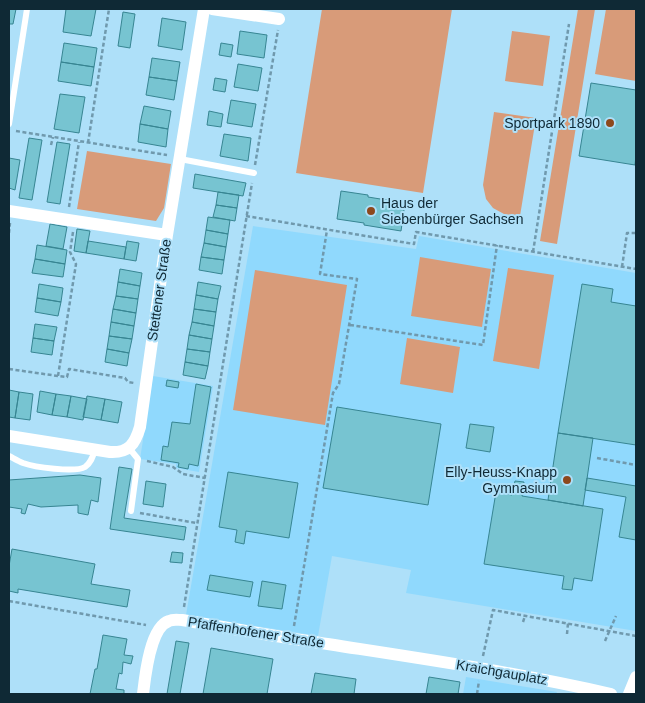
<svg xmlns="http://www.w3.org/2000/svg" width="645" height="703" font-family="Helvetica,sans-serif">
<style>
.built{fill:#90d9fd}
.green{fill:#d89b79}
.building{fill:#77c4d1;stroke:#378592}
.lines{fill:none;stroke-linecap:round;stroke-linejoin:round}
.path{stroke:#7099ad;stroke-width:2.5;stroke-dasharray:4 2.5;stroke-linecap:butt}
.lane{stroke:#fff;stroke-width:6}
.street{stroke:#fff;stroke-width:12}
.poi-dot{fill:#8d491d;stroke:#aee0f9;stroke-width:2}
.labels{text-anchor:middle;dominant-baseline:central;stroke-width:4;stroke-linejoin:round;paint-order:stroke}
.poi-label{font-size:14px;fill:#0f2935;stroke:#aee0f9;text-anchor:end}
.street-label{font-size:14px;fill:#0f2935;stroke:#aee0f9}
</style>
<rect width="100%" height="100%" fill="#aee0f9"/>
<!-- built -->
<path class="built" d="M253,226L416,249L419,236L636,273V631L406,593L411,570L332,556L318,636L186,615Z
M153,376L213,386L199,472L176,468V464L140,459Z
M466,677L557,692L556,694H463Z"/>
<!-- green -->
<path class="green" d="M322,9H452L423,193L296,173Z
M578,9H595L557,244L540,241Z
M606,9H636V81L595,74Z
M512,31L550,36L543,86L505,81Z
M494,112L536,118L520,216L504,214L493,208L486,199L483,185Z
M87,151L171,164L164,208L156,221L77,209Z
M420,257L491,269L482,327L411,316Z
M508,268L554,275L539,369L493,361Z
M255,270L347,285L325,425L233,410Z
M407,338L460,347L453,393L400,384Z"/>
<!-- building -->
<path class="building" d="M9,9H16L13,24H9Z
M66,9H96L91,36L63,32Z
M123,12L135,14L130,48L118,46Z
M162,18L186,22L182,50L158,46Z
M240,31L267,35L264,58L237,54Z
M64,43L97,48L94,67L61,62Z
M221,43L233,45L231,57L219,55Z
M152,58L180,62L177,81L149,77Z
M61,62L94,67L91,86L58,81Z
M238,64L262,68L258,91L234,87Z
M149,77L177,81L174,100L146,95Z
M215,78L227,80L225,92L213,90Z
M591,83L636,90V155L635,165L579,156Z
M60,94L85,97L79,133L54,129Z
M231,100L256,104L252,127L227,123Z
M144,106L171,111L168,129L140,124Z
M209,111L223,114L221,127L207,125Z
M140,124L168,129L166,147L138,142Z
M224,134L251,138L248,161L220,156Z
M29,138L42,140L32,200L19,198Z
M57,142L70,144L60,204L47,202Z
M9,158L20,160L15,190L9,188Z
M195,174L246,183L243,196L193,188Z
M341,191L368,195V197L405,203L401,231L364,225V223L337,219Z
M218,192L239,195L237,208L216,205Z
M216,205L237,208L235,221L213,217Z
M208,217L230,220L228,234L206,230Z
M50,224L67,227L63,249L46,246Z
M77,229L90,231L86,253L74,251Z
M206,230L228,234L226,247L204,243Z
M88,241L126,247L124,259L86,253Z
M127,241L139,243L136,261L124,259Z
M204,243L226,247L224,260L201,257Z
M37,245L67,250L65,264L35,259Z
M201,257L224,260L222,274L199,270Z
M35,259L65,264L63,277L32,273Z
M120,269L142,273L140,286L118,282Z
M118,282L140,286L138,299L116,296Z
M198,282L221,286L218,299L196,295Z
M39,284L63,288L61,302L37,298Z
M582,284L613,289L611,302L636,306V445L558,433Z
M196,295L218,299L216,312L194,309Z
M116,296L138,299L136,313L113,309Z
M37,298L61,302L58,316L35,312Z
M113,309L136,313L134,326L111,322Z
M194,309L216,312L214,326L192,322Z
M111,322L134,326L132,339L109,336Z
M192,322L214,326L212,339L189,335Z
M35,324L57,327L54,341L33,338Z
M189,335L212,339L210,352L187,349Z
M109,336L132,339L129,353L107,349Z
M33,338L54,341L52,355L31,352Z
M107,349L129,353L127,366L105,362Z
M187,349L210,352L208,366L185,362Z
M185,362L208,366L205,379L183,375Z
M167,380L179,382L178,388L166,386Z
M196,384L211,387L198,466L189,464L188,469L178,467L179,463L161,460L163,446L168,447L172,422L190,424Z
M9,390L19,392L15,418L9,417Z
M40,391L56,394L52,415L37,412Z
M19,392L33,394L30,420L15,418Z
M56,394L71,396L67,417L52,415Z
M71,396L87,399L83,420L67,417Z
M87,396L105,399L101,420L83,417Z
M105,399L122,402L118,423L101,420Z
M337,407L441,424L428,505L323,488Z
M470,424L494,427L490,452L466,448Z
M558,433L593,438L583,506L548,500Z
M119,467L132,469L124,518L186,527L184,540L110,529Z
M228,472L298,483L289,538L246,531L244,544L235,542L237,530L219,527Z
M80,475L101,478L98,502L91,500L88,515L78,513V505L41,507L28,504L25,514L21,513L22,509L9,507V480Z
M587,478L636,486V540L619,537L626,497L585,490Z
M146,481L166,484L163,507L143,504Z
M515,481L524,482L522,496L603,509L592,581L574,578L572,590L562,589L564,576L484,564L496,492L512,495Z
M12,549L95,564L91,584L130,590L127,607L18,589V593L9,591V566Z
M172,552L183,553L182,563L170,562Z
M210,575L253,582L250,597L207,590Z
M262,581L286,585L282,609L258,606Z
M103,635L127,639L124,655L133,656L131,664L123,662L122,674L119,673L116,689L124,690V694H90L95,669H97Z
M176,641L189,643L180,694H167Z
M211,648L273,659L267,694H203Z
M315,673L356,679L354,694H311Z
M429,677L460,682L458,694H426Z"/>
<g class="lines">
<!-- path -->
<path class="path" d="M16,131L167,155
M88,143L109,9
M51,145L53,137
M255,165L278,30
M69,207L79,142
M246,216L414,244L416,232L636,269
M73,232L70,252L76,264L58,376L67,377L69,369L125,378L128,382L134,383
M9,233L10,223
M533,252L569,24
M622,267L627,233H636
M350,325L483,345L497,245
M9,369L58,376
M597,458L636,465
M147,461L173,467L183,474L205,478
M140,513L196,523
M9,601L146,625
M184,607L252,183
M523,622L525,616
M294,626L333,393L339,384L357,279L320,274L327,230
M567,634L568,623
M605,641L616,616
M483,656L493,610L636,636
M477,694L479,681"/>
<!-- lane -->
<path class="lane" d="M9,124L27,9
M180,159L254,173
M129,448L138,459L131,511
M9,456C13,458 18,461 23,463C34,467 75,473 85,467C91,463 93,456 95,450"/>
<!-- street -->
<path class="street" d="M212,9L279,19
M9,211L167,235
M9,436L110,452C129,453 135,444 140,427L167,235L204,9
M143,694C145,677 150,627 169,621C173,619 178,620 182,620C224,627 266,635 308,641C410,657 511,671 611,694
M629,694L636,677"/>
</g>
<!-- markers -->
<g class="poi-dot">
<circle cx="610" cy="123" r="5"/>
<circle cx="371" cy="211" r="5"/>
<circle cx="567" cy="480" r="5"/>
</g>
<g class="labels">
<!-- poi labels -->
<g class="poi-label">
<text x="600" y="123">Sportpark 1890</text>
<text x="381" y="203" text-anchor="start">Haus der<tspan x="381" dy="16">Siebenbürger Sachsen</tspan></text>
<text x="557" y="472">Elly-Heuss-Knapp<tspan x="557" dy="16">Gymnasium</tspan></text>
</g>
<!-- street labels -->
<g class="street-label">
<text transform="translate(159 290) rotate(-82)">Stettener Straße</text>
<text transform="translate(256 632) rotate(9)">Pfaffenhofener Straße</text>
<text transform="translate(502 672) rotate(10)">Kraichgauplatz</text>
</g>
</g>
<!-- border -->
<rect width="645" height="703" fill="none" stroke="#0f2935" stroke-width="20"/>
</svg>
